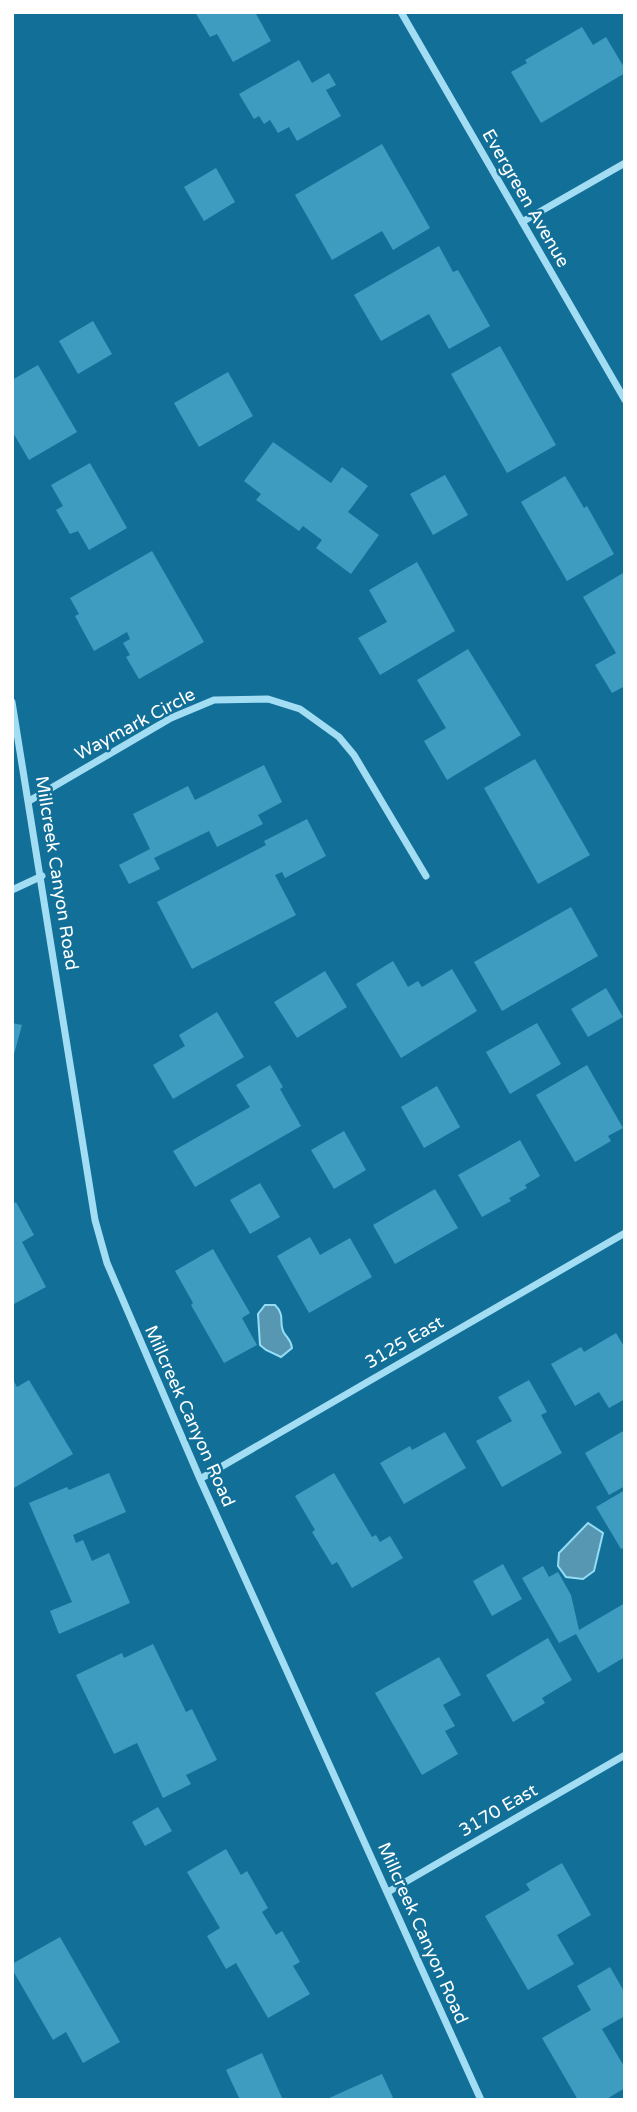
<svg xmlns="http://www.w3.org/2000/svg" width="637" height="2112" font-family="'Varela Round',sans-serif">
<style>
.water{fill:#5797b2;stroke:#95ddf7;stroke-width:2}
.building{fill:#3e9cc1}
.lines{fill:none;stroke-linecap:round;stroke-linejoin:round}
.minor{stroke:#a3ddf4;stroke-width:7}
.labels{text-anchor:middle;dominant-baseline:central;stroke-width:5;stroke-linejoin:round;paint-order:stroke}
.street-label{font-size:18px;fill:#fff;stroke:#127098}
</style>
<rect width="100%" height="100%" fill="#127098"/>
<!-- water -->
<path class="water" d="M265,1305H275C286,1316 278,1322 284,1333C288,1339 291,1340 292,1348L281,1357L266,1350L260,1345L258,1314Z
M588,1523L603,1533L594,1571L583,1579L566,1577L558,1566L559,1553Z"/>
<!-- building -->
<path class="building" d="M195,12H255L271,41L233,62L217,34L210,37Z
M582,27L593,45L606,37L625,69V73L541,123L511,72L527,63L525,60Z
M299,60L312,83L329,73L336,85L326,90L341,116L297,141L289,127L278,133L270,120L264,124L259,116L254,119L239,94Z
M382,144L430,228L393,250L382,231L332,260L295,195Z
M216,168L235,202L204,221L184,187Z
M439,246L453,272L458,270L490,326L449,349L429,314L381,341L354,295Z
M93,321L112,354L78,374L59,341Z
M500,346L556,445L507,473L451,374Z
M38,365L77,432L29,460L12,431V380Z
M228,372L253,416L199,447L174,403Z
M273,442L331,483L342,467L368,486L348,512L379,535L351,574L316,548L322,540L303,526L299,531L256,500L261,494L244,481Z
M90,463L127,528L89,550L78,531L70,534L56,510L63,506L51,485Z
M445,475L468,515L433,535L410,494Z
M565,476L584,508L587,506L614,554L567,581L521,502Z
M152,551L204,642L139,679L126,657L130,655L123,643L130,639L127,632L94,651L75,616L79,614L70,598Z
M417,562L455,631L380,675L358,638L387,622L369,590Z
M623,573L625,686L612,693L595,665L616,653L583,597Z
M468,649L521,735L447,780L424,741L446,728L417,680Z
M535,759L590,855L538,884L484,788Z
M264,765L282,802L258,815L263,824L217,847L209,831L154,858L160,869L129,884L119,865L150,849L133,814L188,786L195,800Z
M307,819L326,856L285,878L282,872L275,875L296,915L192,969L157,902L266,845L264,841Z
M571,907L598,956L502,1011L474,962Z
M393,961L408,987L418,981L422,987L452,969L477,1011L401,1058L356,984Z
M325,971L347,1007L297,1038L274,1002Z
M606,988L623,1017L588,1037L571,1009Z
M217,1012L244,1057L173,1099L153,1065L185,1046L179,1035Z
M12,1023L22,1025L13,1058H12Z
M537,1023L561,1064L510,1094L486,1052Z
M270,1065L283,1087L280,1089L301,1126L195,1187L173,1151L250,1107L236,1085Z
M587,1065L623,1128L608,1136L611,1141L575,1162L536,1095Z
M437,1086L460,1127L424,1148L401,1107Z
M344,1131L366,1170L334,1189L311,1150Z
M520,1140L540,1176L525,1185L527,1188L509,1198L511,1201L482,1217L458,1175Z
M260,1183L280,1217L250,1234L230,1200Z
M435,1189L458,1228L395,1264L373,1225Z
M16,1202L34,1235L22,1242L46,1287L12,1305V1204Z
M310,1237L320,1255L350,1238L372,1277L309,1313L277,1256Z
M213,1249L250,1313L242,1318L257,1345L224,1363L191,1305L193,1303L175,1271Z
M616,1333L625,1348V1399L609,1408L599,1392L575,1406L551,1364L581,1347L584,1352Z
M12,1378L17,1387L29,1380L73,1454L12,1489Z
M529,1380L547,1412L541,1415L562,1453L502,1487L476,1441L512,1421L498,1397Z
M625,1430V1486L609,1495L585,1453Z
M445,1432L466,1468L404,1504L380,1463L410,1446L412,1450Z
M109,1473L126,1512L73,1535L76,1543L83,1540L92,1561L109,1553L130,1603L59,1634L50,1611L72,1602L29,1503L67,1487L69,1490Z
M334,1473L372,1537L376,1535L380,1542L390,1536L403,1558L352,1588L337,1562L332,1565L312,1532L315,1530L295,1496Z
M625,1490V1547L621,1549L596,1507Z
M503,1564L522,1599L492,1616L473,1581Z
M543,1566L549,1577L558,1572L571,1595L579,1630L625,1603V1657L598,1673L576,1634L559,1643L522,1578Z
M548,1638L572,1680L542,1698L545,1703L513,1722L486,1675Z
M153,1644L186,1712L192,1709L217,1760L186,1775L191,1784L163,1798L137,1743L114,1754L76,1675L122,1653L124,1658Z
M439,1657L461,1695L443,1705L455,1726L445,1731L458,1754L422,1775L375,1693Z
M158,1807L172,1831L145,1846L132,1822Z
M226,1849L241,1875L247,1871L268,1908L262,1912L276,1935L282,1931L300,1962L293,1966L310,1994L268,2018L236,1963L226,1969L207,1936L220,1928L187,1872Z
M562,1863L591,1915L557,1935L574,1964L528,1990L485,1916L530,1890L526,1884Z
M60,1937L120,2042L83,2063L66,2032L53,2040L12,1969V1964Z
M610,1967L625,1993V2016L602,2029L625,2068V2088L605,2100H578L542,2038L591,2010L577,1986Z
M262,2053L283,2100H240L226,2070Z
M382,2074L394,2100H325Z"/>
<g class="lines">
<!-- minor -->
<path class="minor" d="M401,12L625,400
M522,222L625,163
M12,702L95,1220L107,1263L200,1479L481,2100
M29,801L171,718L214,700L268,699L300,709L339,737L354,755L426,876
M12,890L42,876
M200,1479L625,1233
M388,1892L625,1755"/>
</g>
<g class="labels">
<!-- street labels -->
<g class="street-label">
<text transform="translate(526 198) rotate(60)">Evergreen Avenue</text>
<text transform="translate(135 724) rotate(-28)">Waymark Circle</text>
<text transform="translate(57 873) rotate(81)">Millcreek Canyon Road</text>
<text transform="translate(404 1342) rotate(-30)">3125 East</text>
<text transform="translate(190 1416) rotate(66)">Millcreek Canyon Road</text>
<text transform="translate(498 1810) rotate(-30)">3170 East</text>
<text transform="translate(423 1933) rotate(66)">Millcreek Canyon Road</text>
</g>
</g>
<!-- border -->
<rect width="637" height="2112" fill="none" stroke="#ffffff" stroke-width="28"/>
</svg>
